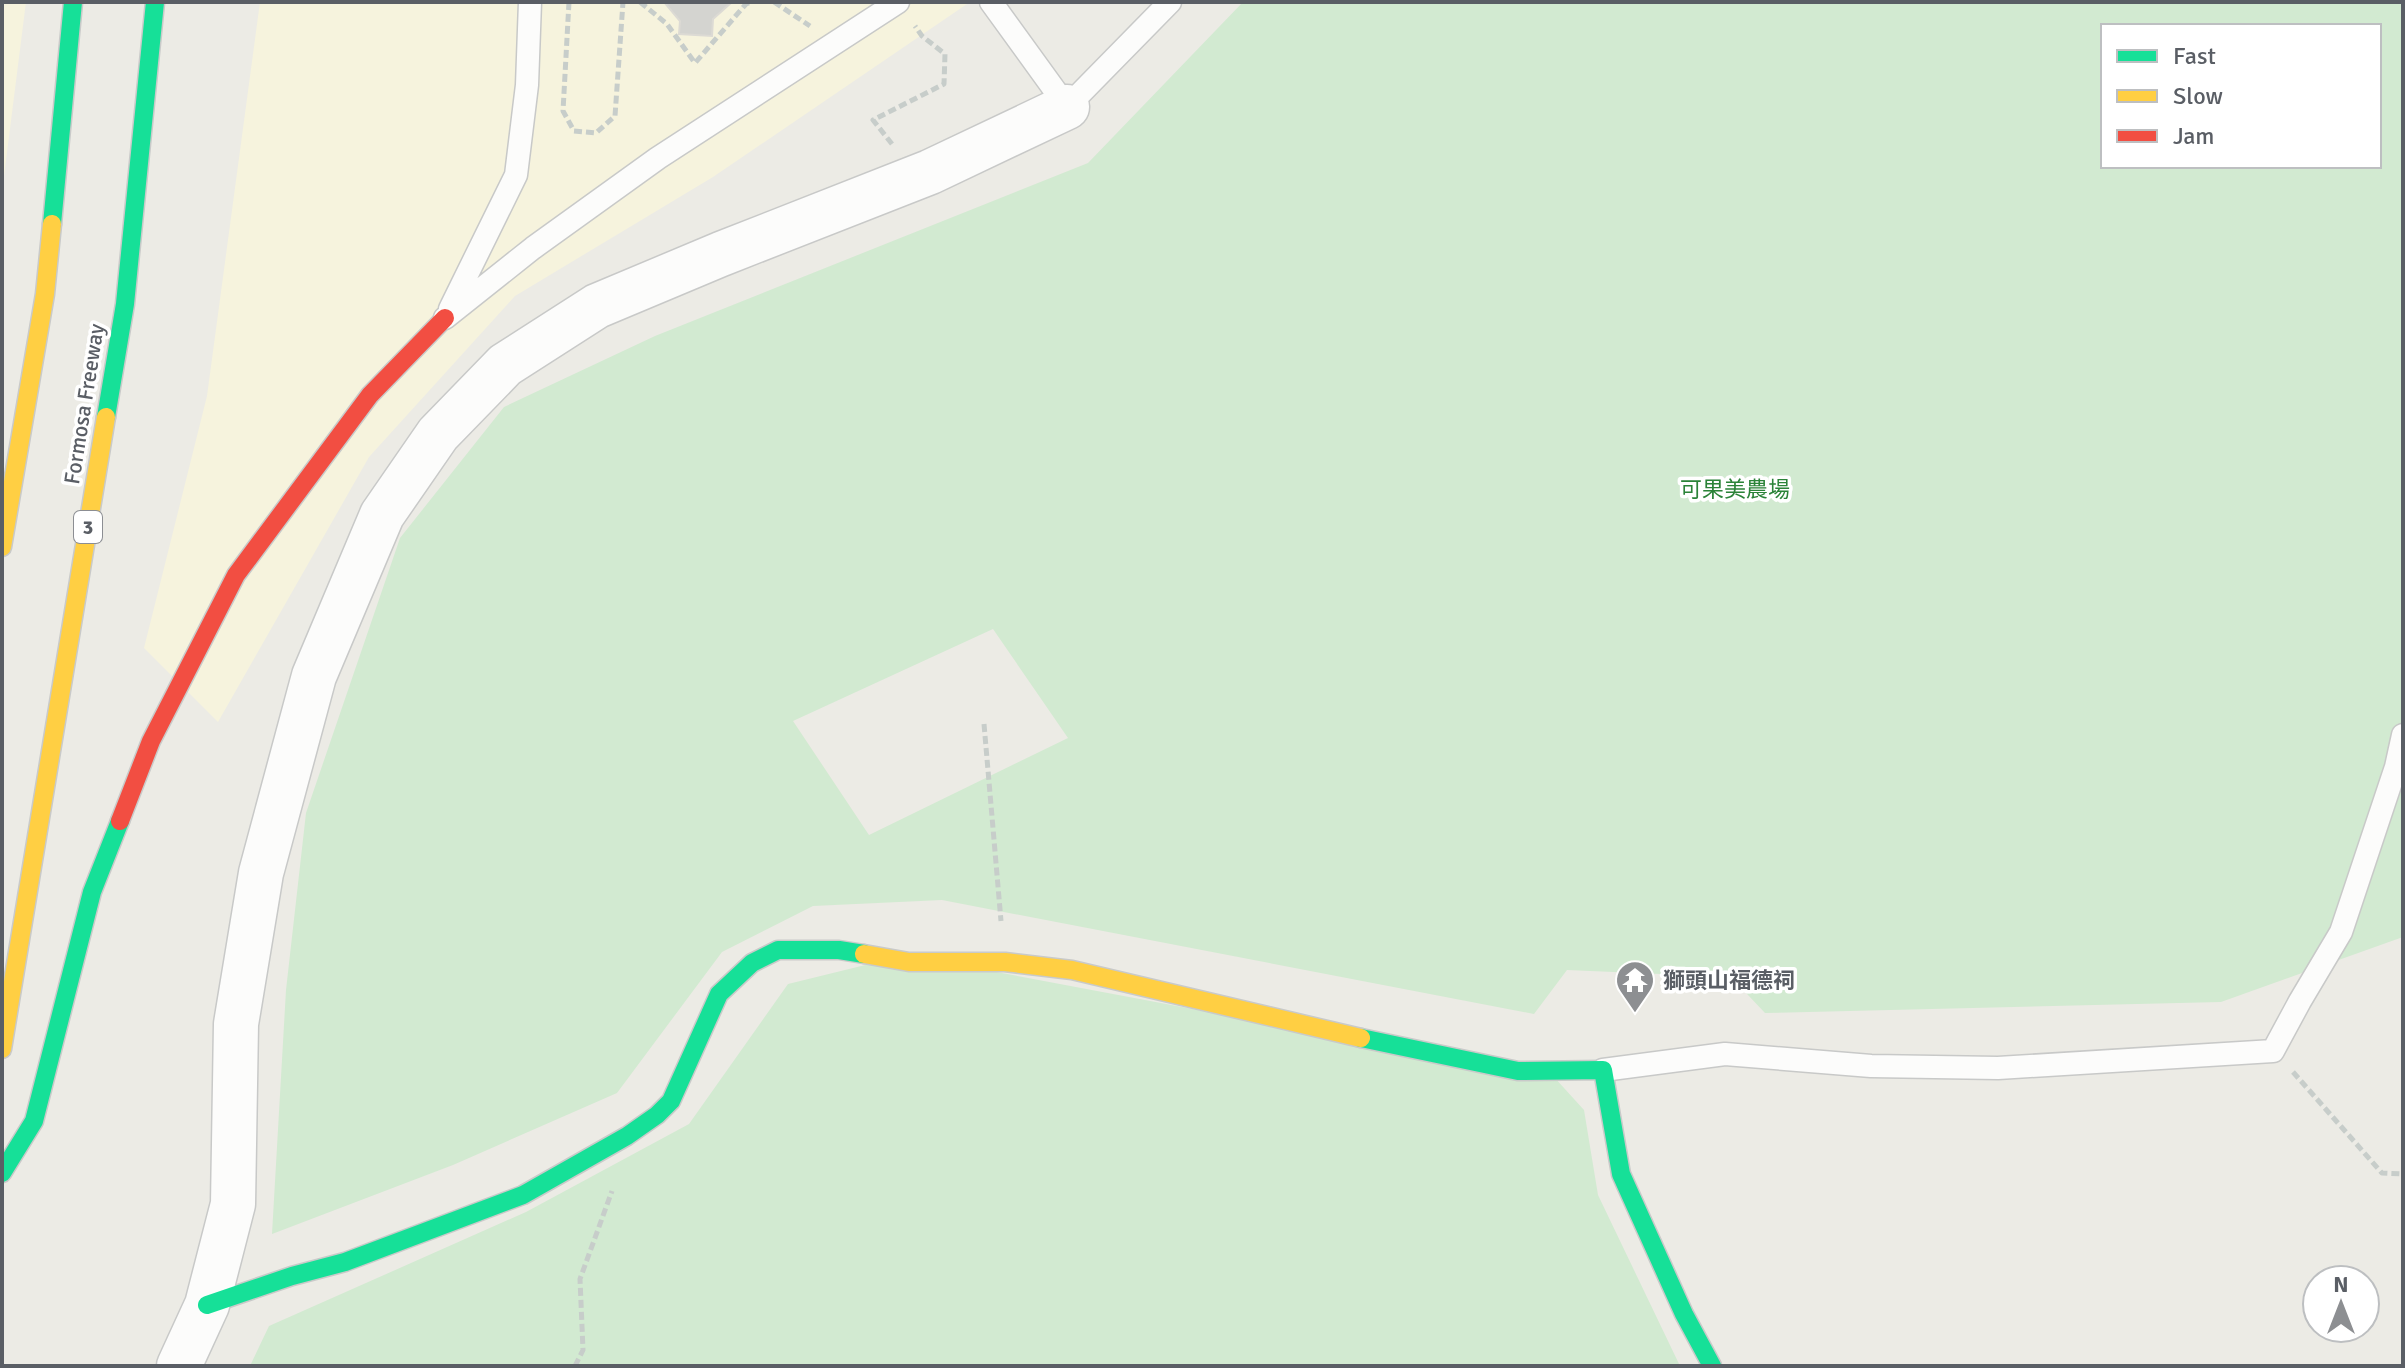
<svg xmlns="http://www.w3.org/2000/svg" width="2405" height="1368" font-family="Signika,'Noto Sans TC',sans-serif">
<style>
.commercial{fill:#f6f3dd}
.green{fill:#d2ead1;fill-rule:evenodd}
.building{fill:#d4d4d0;stroke:#dcdad4;stroke-width:2}
.lines{fill:none;stroke-linecap:round;stroke-linejoin:round}
.lane-casing{stroke:#c8c9c8;stroke-width:25}
.street-casing{stroke:#c8c9c8;stroke-width:47}
.fast-casing{stroke:#c9cac9;stroke-width:21}
.slow-casing{stroke:#c9cac9;stroke-width:21}
.jam-casing{stroke:#c9cac9;stroke-width:21}
.path{stroke:#c7cdca;stroke-width:5;stroke-dasharray:8 4;stroke-linecap:butt}
.lane{stroke:#fcfcfb;stroke-width:22}
.street{stroke:#fcfcfb;stroke-width:44}
.fast{stroke:#16e098;stroke-width:18}
.slow{stroke:#ffcf43;stroke-width:18}
.jam{stroke:#f24e42;stroke-width:18}
.labels{text-anchor:middle;dominant-baseline:central;stroke-width:7;stroke-linejoin:round;paint-order:stroke}
.shield{fill:#fff;stroke:#8c8e93;stroke-width:2}
.shield-label{font-size:20px;font-weight:bold;fill:#5a5e65}
.street-label{font-size:22px;fill:#5a5e65;stroke:#fff}
.park-label{font-size:22px;fill:#2b8338;stroke:#fff}
.poi-label{font-size:22px;font-weight:bold;fill:#5a5e65;stroke:#fff;text-anchor:start}
</style>
<rect width="100%" height="100%" fill="#ecebe5"/>
<!-- commercial -->
<path class="commercial" d="M2,2H26L2,192Z
M260,2H970L713,177L515,296L369,457L218,722L144,648L207,396Z"/>
<!-- green -->
<path class="green" d="M1243,2H2403V937L2221,1002L1765,1013L1731,977L1567,970L1534,1014L942,900L813,906L722,952L617,1093L453,1165L272,1234L286,990L306,813L400,538L504,407L655,336L1088,163ZM2103,26H2379V166H2103ZM993,629L1068,738L869,835L793,721Z
M906,955L1554,1077L1584,1110L1598,1195L1680,1366H250L269,1326L526,1212L689,1124L788,984Z"/>
<!-- building -->
<path class="building" d="M664,2H732L713,19L712,36L679,34L680,21Z"/>
<g class="lines">
<defs>
<path id="lane" d="M991,2L1067,107L1170,2
M450,309L516,175L527,85L530,2
M445,318L533,248L658,158L898,2
M1603,1070L1725,1054L1871,1066L1998,1068L2273,1051L2300,1001L2341,932L2396,767L2403,735"/>
<path id="street" d="M179,1366L207,1305L233,1204L236,1024L261,873L314,676L382,515L438,434L505,365L597,306L721,254L930,172L1067,107"/>
<path id="fast" d="M52,224L73,2
M106,417L125,304L155,2
M1361,1038L1518,1071L1603,1070L1621,1174L1684,1314L1712,1366
M2,1173L34,1121L92,892L120,821
M207,1305L292,1276L345,1262L523,1195L627,1136L657,1115L671,1101L719,994L752,963L778,950H839L864,954"/>
<path id="slow" d="M2,547L45,294L52,224
M864,954L909,962H1005L1072,970L1361,1038
M2,1049L106,417"/>
<path id="jam" d="M120,821L151,741L236,575L370,395L445,318"/>
</defs>
<!-- lane casing -->
<use href="#lane" class="lane-casing"/>
<!-- street casing -->
<use href="#street" class="street-casing"/>
<!-- fast casing -->
<use href="#fast" class="fast-casing"/>
<!-- slow casing -->
<use href="#slow" class="slow-casing"/>
<!-- jam casing -->
<use href="#jam" class="jam-casing"/>
<!-- path -->
<path class="path" d="M569,2L563,111L574,131L596,133L615,116L623,2
M640,2L667,24L695,63L746,4L751,2
M774,2L810,26
M892,144L873,120L944,84L945,54L922,36L915,26
M984,724L1001,921
M2293,1072L2382,1173L2403,1174
M575,1366L583,1350L580,1279L612,1191"/>
<!-- lane -->
<use href="#lane" class="lane"/>
<!-- street -->
<use href="#street" class="street"/>
<!-- fast -->
<use href="#fast" class="fast"/>
<!-- slow -->
<use href="#slow" class="slow"/>
<!-- jam -->
<use href="#jam" class="jam"/>
</g>
<!-- icons -->
<defs>
<symbol id="temple-pin" viewBox="-11 -11 22 30"><path d="M0 17L-7.5 6A9.5 9.5 0 1 1 7.5 6Z" fill="#8d8f92" stroke="#fff"/><path d="M0-6L5-2H3V0L6.5 2.5H4V6H1.5V3h-3V6H-4V2.5H-6.5L-3 0V-2H-5Z" fill="#fff"/></symbol>
</defs>
<g fill-rule="evenodd">
<use href="#temple-pin" x="1613" y="958" width="44" height="60"/>
</g>
<g class="labels">
<!-- shield labels -->
<rect class="shield" x="74" y="511" width="28" height="32" rx="6"/>
<g class="shield-label">
<text x="88" y="527">3</text>
</g>
<!-- street labels -->
<g class="street-label">
<text transform="translate(84 404) rotate(-81)">Formosa Freeway</text>
</g>
<!-- park labels -->
<g class="park-label">
<text x="1735" y="489">可果美農場</text>
</g>
<!-- poi labels -->
<g class="poi-label">
<text x="1663" y="980">獅頭山福德祠</text>
</g>
</g>
<!-- border -->
<rect width="2405" height="1368" fill="none" stroke="#5a5e65" stroke-width="8"/>
<!-- legend -->
<rect x="2101" y="24" width="280" height="144" fill="#ffffff" stroke="#bdbfc1" stroke-width="2"/>
<rect x="2117" y="50" width="40" height="12" fill="#16e098" stroke="#bdbfc1" stroke-width="2"/>
<text x="2173" y="64" font-size="24" fill="#5a5e65">Fast</text>
<rect x="2117" y="90" width="40" height="12" fill="#ffcf43" stroke="#bdbfc1" stroke-width="2"/>
<text x="2173" y="104" font-size="24" fill="#5a5e65">Slow</text>
<rect x="2117" y="130" width="40" height="12" fill="#f24e42" stroke="#bdbfc1" stroke-width="2"/>
<text x="2173" y="144" font-size="24" fill="#5a5e65">Jam</text>
<!-- north arrow -->
<g transform="translate(2341 1304)"><circle r="38" fill="#ffffff" stroke="#bdbfc1" stroke-width="2"/>
<path d="M0-6L14 30L0 20L-14 30Z" fill="#8d8f92"/>
<text y="-12" font-size="22" font-weight="bold" text-anchor="middle" fill="#5a5e65">N</text>
</g>
</svg>
